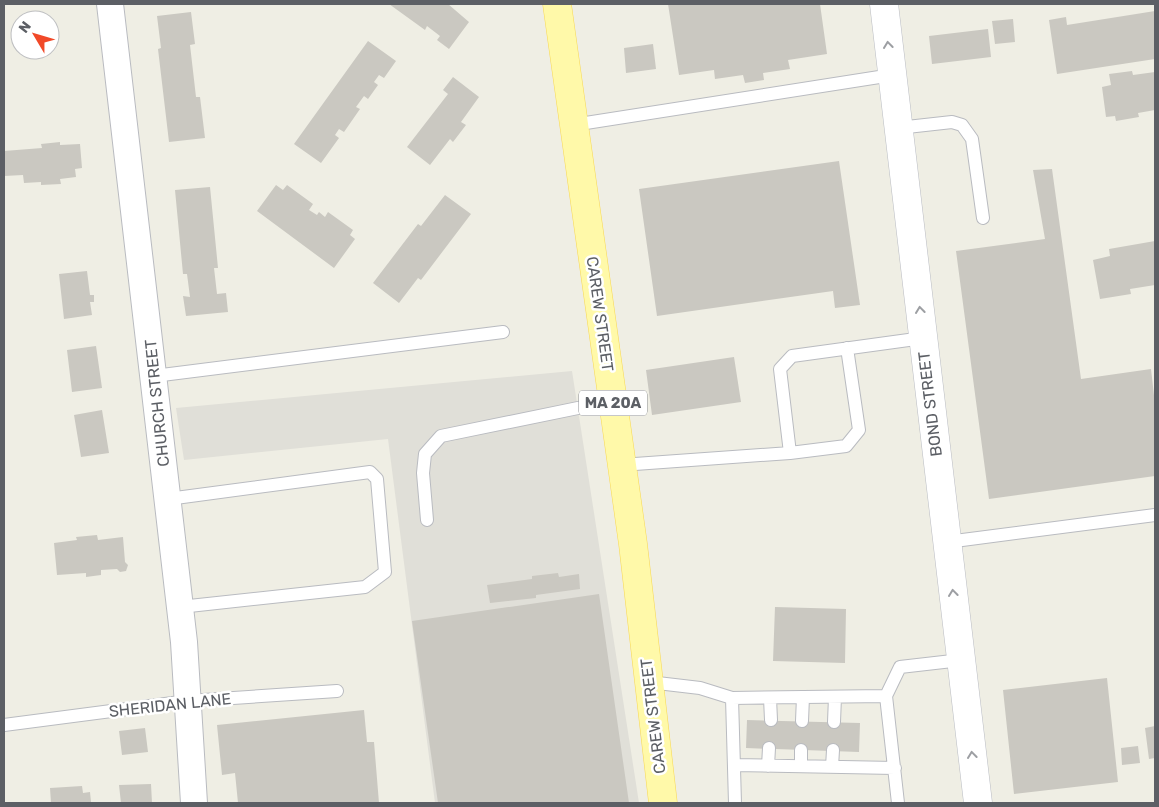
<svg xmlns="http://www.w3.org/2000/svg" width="1159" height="807" font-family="Rubik,sans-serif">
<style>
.industrial{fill:#e0dfd8}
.building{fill:#cac8c1}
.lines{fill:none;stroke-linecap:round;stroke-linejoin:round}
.service-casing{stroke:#b9bbc0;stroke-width:14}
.minor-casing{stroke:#b9bbc0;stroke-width:28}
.secondary-casing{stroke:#b9bcc3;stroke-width:29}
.primary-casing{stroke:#f8d854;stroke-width:29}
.service{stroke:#fff;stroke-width:12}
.minor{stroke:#fff;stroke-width:26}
.secondary{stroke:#fff;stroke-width:28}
.primary{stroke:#fff9a9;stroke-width:28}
.oneway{stroke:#9d9fa3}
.labels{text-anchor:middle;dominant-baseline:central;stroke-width:5;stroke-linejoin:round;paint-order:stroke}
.shield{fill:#fff;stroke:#8d8f93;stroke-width:1}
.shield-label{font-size:15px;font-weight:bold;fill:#5c5f65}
.street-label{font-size:16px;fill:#5c5f65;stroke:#fff}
</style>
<rect width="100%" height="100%" fill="#efeee4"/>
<!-- industrial -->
<path class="industrial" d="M572,371L639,803H435L388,439L184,460L176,408Z"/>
<!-- building -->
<path class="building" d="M389,4H448L469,22L449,49L437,40L440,36L427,26L425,30Z
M668,4H820L827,54L788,60L790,69L763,73L764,80L745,83L743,75L715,79L714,70L679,75Z
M1155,11V59L1057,74L1049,20L1066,17L1067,25Z
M191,12L195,44L190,45L196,97H200L205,138L169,142L158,49L161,48L157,16Z
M1013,19L1015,42L995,44L992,21Z
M988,29L991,57L932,64L929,36Z
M368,41L396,61L384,78L379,75L374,82L378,85L368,99L364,96L356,107L360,109L344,132L339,129L335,135L339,138L321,163L294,144Z
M653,44L656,69L626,73L624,48Z
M1132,71L1133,75L1155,72V110L1138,113L1139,117L1116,121L1115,116L1106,117L1102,87L1111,85L1109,74Z
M453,77L479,97L461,122L466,125L453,142L450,139L430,165L407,147L448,94L443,90Z
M60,142V145L80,144L82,168L75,169L76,177L60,179L61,184L41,185V182L24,183L23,175L4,176V151L42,148L41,144Z
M839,161L860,305L835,308L833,291L657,316L639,189Z
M1052,169L1081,379L1151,369L1155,404V476L989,499L956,251L1045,239L1033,170Z
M276,185L283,190L287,185L313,204L309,210L317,215L319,212L325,217L328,212L353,230L350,235L355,239L334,268L257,211Z
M210,187L218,268H214L217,294L226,293L228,312L186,316L183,296L190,297L187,274H183L175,190Z
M445,195L471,214L421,280L418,278L399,303L373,283L418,224L421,226Z
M1155,241V285L1130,289L1131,294L1100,299L1093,260L1110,256L1109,249Z
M87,271L90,295H94V302H90L92,315L64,319L59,274Z
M96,346L102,388L72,392L67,350Z
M734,357L741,402L652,415L646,370Z
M102,410L109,453L81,457L74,415Z
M97,535L98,540L123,537L125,562L128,565L126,571L120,572L117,569L101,570V575L86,577V573L57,575L54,543L77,540L76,537Z
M558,573L559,577L579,574L580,589L536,595V598L490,603L487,585L532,579V576Z
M599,594L629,803H438L412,621Z
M775,607L846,609L845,663L773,661Z
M1107,678L1118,782L1014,794L1003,690Z
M364,710L367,742H374L379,803H238L235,773L222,775L217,725Z
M747,720L860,723L859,752L746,748Z
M1155,726V758L1149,759L1145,728Z
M145,728L148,752L122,755L119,731Z
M1138,746L1140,763L1122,765L1121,748Z
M151,784L152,803H121L119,785Z
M82,786L83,793L90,792L91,802L51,803L50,788Z"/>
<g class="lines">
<defs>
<path id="service" d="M573,125L892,75
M898,128L952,122L962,125L972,139L983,218
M154,376L503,332
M790,453L846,446L859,430L847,348
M621,465L790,453L780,369L792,356L923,338
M168,499L370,472L377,479L385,572L365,587L180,607
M427,520L423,473L425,454L441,436L612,401
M947,542L1155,515
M649,682L700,688L732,698L886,696L898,803
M886,696L900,667L961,660
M732,698L735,803
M770,698L771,720
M802,721L803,697
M834,722L835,697
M4,725L188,701L337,691
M734,765L895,768
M768,766L769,748
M801,766V750
M832,767L833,750"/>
<path id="minor" d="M110,4L184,642L194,803"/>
<path id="secondary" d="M884,4L978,803"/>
<path id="primary" d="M557,4L633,544L663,803"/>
</defs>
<!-- service casing -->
<use href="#service" class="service-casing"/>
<!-- minor casing -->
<use href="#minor" class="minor-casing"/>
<!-- secondary casing -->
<use href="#secondary" class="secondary-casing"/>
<!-- primary casing -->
<use href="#primary" class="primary-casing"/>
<!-- service -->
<use href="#service" class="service"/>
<!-- minor -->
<use href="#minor" class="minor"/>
<!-- secondary -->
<use href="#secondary" class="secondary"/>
<!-- primary -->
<use href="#primary" class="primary"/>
</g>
<!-- one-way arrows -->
<defs><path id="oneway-chevron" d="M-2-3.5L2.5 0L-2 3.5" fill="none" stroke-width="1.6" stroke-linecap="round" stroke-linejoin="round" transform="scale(1.25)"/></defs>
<g class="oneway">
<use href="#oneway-chevron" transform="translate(888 45) rotate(-97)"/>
<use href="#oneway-chevron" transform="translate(920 310) rotate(-97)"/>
<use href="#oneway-chevron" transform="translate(953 593) rotate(-97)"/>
<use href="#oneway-chevron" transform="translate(972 755) rotate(-97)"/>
</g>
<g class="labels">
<!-- shield labels -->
<rect class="shield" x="579" y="390.5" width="68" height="25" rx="4"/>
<g class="shield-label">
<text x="613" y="403">MA 20A</text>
</g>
<!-- street labels -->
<g class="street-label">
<text transform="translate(600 314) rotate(82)">CAREW STREET</text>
<text transform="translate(157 403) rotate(-96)">CHURCH STREET</text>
<text transform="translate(930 404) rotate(-97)">BOND STREET</text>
<text transform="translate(170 705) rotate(-6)">SHERIDAN LANE</text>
<text transform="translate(653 716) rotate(-97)">CAREW STREET</text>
</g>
</g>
<!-- border -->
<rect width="1159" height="807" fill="none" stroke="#5c5f65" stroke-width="10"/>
<!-- north arrow -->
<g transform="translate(35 35) rotate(308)"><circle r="24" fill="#ffffff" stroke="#bebfc1"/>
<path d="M0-4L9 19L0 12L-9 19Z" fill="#f14928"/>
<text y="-8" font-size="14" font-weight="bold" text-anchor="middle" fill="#5c5f65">N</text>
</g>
</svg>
